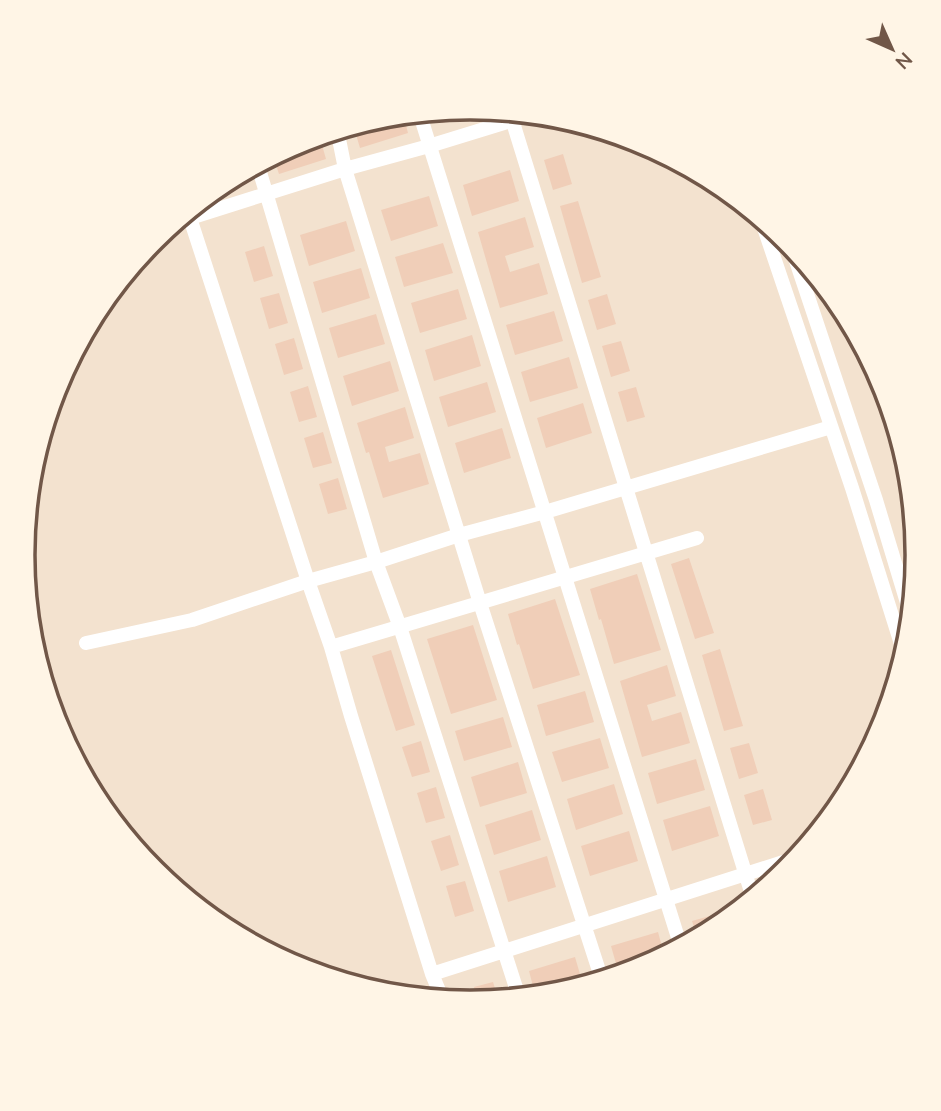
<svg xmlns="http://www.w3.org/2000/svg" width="941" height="1111" font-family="Mulish,sans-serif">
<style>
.residential{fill:#f3e2cf}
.building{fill:#f0ceb8}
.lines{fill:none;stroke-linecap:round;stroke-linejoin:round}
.minor{stroke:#fff;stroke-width:14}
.rim{fill:none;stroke:#715748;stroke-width:3.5}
</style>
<rect width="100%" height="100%" fill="#fbf1e0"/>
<!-- residential -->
<path class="residential" d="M29 555a442 442 0 1 1 884 0a442 442 0 1 1-884 0Z"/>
<!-- building -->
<path class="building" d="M471,108H473L474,113L442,123L440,114Z
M405,121L408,133L360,148L355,131Z
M320,138L326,159L279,174L274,159L300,142Z
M563,154L572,184L553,190L544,160Z
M510,170L519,201L472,216L463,185Z
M429,196L438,226L391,241L381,210Z
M578,201L601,277L582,283L560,206Z
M525,217L534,247L505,256L510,272L539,263L548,294L500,308L478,232Z
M346,221L355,251L309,266L300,235Z
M443,243L453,273L404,287L395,257Z
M264,246L273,276L254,282L245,252Z
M361,268L370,298L322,313L313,282Z
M458,289L467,319L420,333L411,303Z
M279,293L288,323L269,329L260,298Z
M607,294L616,324L597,330L588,300Z
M554,311L563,341L515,355L506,325Z
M376,314L385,344L338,358L329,328Z
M472,335L481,366L434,381L425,350Z
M294,338L303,369L284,375L275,344Z
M621,341L630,371L611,377L602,346Z
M569,357L578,388L530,402L521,372Z
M390,361L399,391L352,406L343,376Z
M487,382L496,412L448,427L439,397Z
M308,386L317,417L299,422L290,392Z
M636,387L645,417L627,422L618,392Z
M583,403L592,433L546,448L537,418Z
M405,407L414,438L385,447L389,462L420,453L429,484L383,498L369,452L366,453L357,423Z
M502,428L511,458L464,473L455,443Z
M323,432L332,463L313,468L304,438Z
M338,478L347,509L328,514L319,484Z
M689,558L714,633L695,639L671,564Z
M637,574L661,650L614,664L601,619L599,620L590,589Z
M555,599L580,675L533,689L519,644L517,645L508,614Z
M473,625L497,700L451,714L427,639Z
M720,649L743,726L724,731L702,655Z
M391,650L415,725L396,731L372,656Z
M667,665L676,696L647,705L652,721L681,712L690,743L642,757L620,681Z
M585,691L594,722L546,736L537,705Z
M503,717L512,747L464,761L455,731Z
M600,738L609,768L562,782L552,752Z
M421,741L430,772L412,777L402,747Z
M749,743L758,773L739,779L730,748Z
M696,759L705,790L657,804L648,773Z
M518,762L527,793L480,807L471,777Z
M614,784L623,814L576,830L567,799Z
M436,787L445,818L426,823L417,793Z
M763,789L772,820L753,825L744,795Z
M710,806L719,836L672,851L663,820Z
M532,810L541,840L494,855L485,825Z
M629,831L638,861L590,876L581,846Z
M450,835L459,865L441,871L431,841Z
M547,856L556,887L508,902L499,871Z
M465,881L474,911L455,917L446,886Z
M724,912L725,914L696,933L692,921Z
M658,932L664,954L641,969L619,974L611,946Z
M575,957L582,981L534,990L529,971Z
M493,982L498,998L479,1002L474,987Z"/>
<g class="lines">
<!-- minor -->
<path class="minor" d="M511,116L752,895
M421,118L680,944
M338,134L345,169L480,603L601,977
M259,169L376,562L400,627L518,994
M189,215L308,581L331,647L351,716L432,974L442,998
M190,218L345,169L429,146L520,118
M762,222L852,488L901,644
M790,243L876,500L908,606
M86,643L192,620L308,581L376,562L459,535L545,512L831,427
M331,647L697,538
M432,974L796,858"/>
</g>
<!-- crop -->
<path d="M0 0H941V1111H0ZM35 555a435 435 0 1 1 870 0a435 435 0 1 1-870 0Z" fill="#fff5e6" fill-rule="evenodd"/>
<path class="rim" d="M35 555a435 435 0 1 1 870 0a435 435 0 1 1-870 0Z"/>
<!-- north arrow -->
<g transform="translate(892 49) rotate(135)" stroke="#fff5e6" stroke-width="5" paint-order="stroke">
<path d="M0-5L12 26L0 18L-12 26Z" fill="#715748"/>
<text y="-10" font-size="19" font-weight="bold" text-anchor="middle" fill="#715748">N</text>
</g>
</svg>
